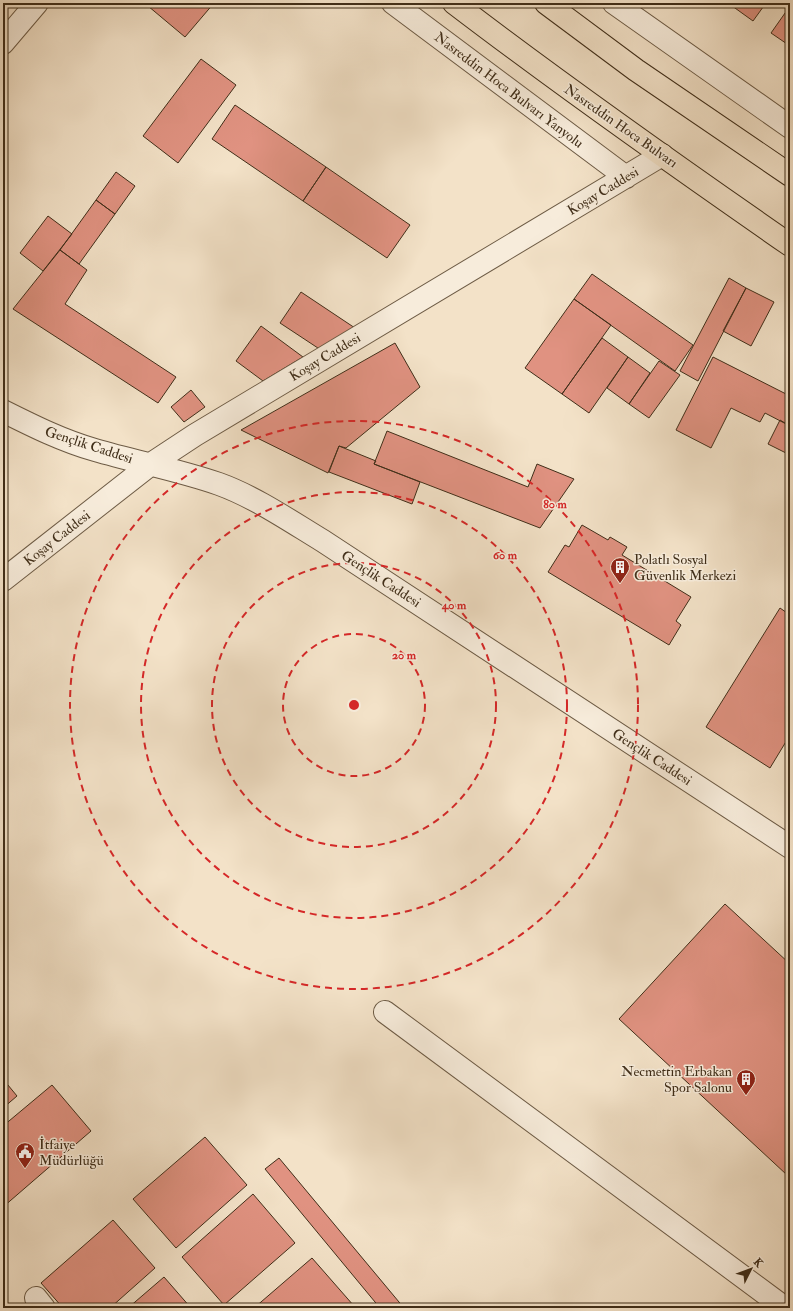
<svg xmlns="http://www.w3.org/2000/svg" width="793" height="1311" font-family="'IM FELL Double Pica',serif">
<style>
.building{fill:#e09281;stroke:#402e19}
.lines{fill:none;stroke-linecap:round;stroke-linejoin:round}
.minor-casing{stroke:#6d5b45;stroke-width:24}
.highway-casing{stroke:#402e19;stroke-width:24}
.minor{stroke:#f7ecdb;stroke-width:22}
.highway{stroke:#f3e2c8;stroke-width:22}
.ring{fill:none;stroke:#d62828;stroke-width:2;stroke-dasharray:7 5}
.labels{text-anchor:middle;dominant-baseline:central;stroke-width:3;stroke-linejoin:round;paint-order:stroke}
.street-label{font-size:14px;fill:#402e19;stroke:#f7ecdb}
.poi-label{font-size:14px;fill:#402e19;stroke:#f7ecdb;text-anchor:start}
.centre{fill:#d62828;stroke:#f7ecdb;stroke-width:2}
.ring-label{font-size:12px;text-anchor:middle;font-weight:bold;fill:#d62828;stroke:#f7ecdb;stroke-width:3;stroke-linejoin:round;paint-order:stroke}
</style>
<rect width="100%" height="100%" fill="#f3e2c8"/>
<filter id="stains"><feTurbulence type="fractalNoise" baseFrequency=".005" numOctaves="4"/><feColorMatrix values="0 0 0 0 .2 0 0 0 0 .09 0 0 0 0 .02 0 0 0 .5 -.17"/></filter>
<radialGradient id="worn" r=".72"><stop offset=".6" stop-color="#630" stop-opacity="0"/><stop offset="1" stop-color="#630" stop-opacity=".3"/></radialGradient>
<!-- building -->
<path class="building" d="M150,3H214L185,37L148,6Z
M728,3H766L753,21Z
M790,6V46L771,33Z
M201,59L236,85L178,163L143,136Z
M235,105L326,167L303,201L212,139Z
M326,167L410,225L387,258L303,201Z
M116,172L135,186L115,214L96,200Z
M96,200L115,214L79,264L60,250Z
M48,216L72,234L43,271L20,253Z
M60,250L87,270L65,304L176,377L158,403L13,309Z
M592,274L693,345L675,371L574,299Z
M729,278L746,288L698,381L680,371Z
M746,288L774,302L751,346L723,331Z
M301,292L361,332L327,354L280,323Z
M574,299L611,325L562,394L525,368Z
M261,326L303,357L263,381L236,361Z
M602,338L628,357L589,413L562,394Z
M395,343L420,387L346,448L339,446L328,473L241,430Z
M628,357L650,373L629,404L607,388Z
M713,357L790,396V426L765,413L760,422L731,408L711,448L676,430Z
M659,361L680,375L649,418L629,404Z
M191,390L205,407L184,422L171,407Z
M780,420L790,426V455L768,444Z
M387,431L528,487L537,464L574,479L540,528L374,464Z
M339,446L376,461L374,464L420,482L412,504L329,472Z
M582,525L608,540L610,537L627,547L622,555L691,597L676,621L681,625L669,645L548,572L565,545L569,547Z
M780,608L790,615V735L770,768L706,727Z
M725,904L790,964V1172L787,1175L619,1019Z
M3,1079L17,1096L3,1108Z
M52,1085L91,1131L3,1207V1126Z
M205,1137L247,1185L176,1248L133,1199Z
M279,1158L404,1308H380L265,1169Z
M253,1194L295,1243L224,1305L182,1257Z
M113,1220L155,1268L110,1308H63L41,1283Z
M312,1258L354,1306L352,1308H254Z
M164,1277L191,1308H128Z"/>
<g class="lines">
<defs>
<path id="minor" d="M393,3L626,177
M614,3L790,127
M3,43L37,3
M3,411C33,426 63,441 95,450C136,462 179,470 219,484C255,497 290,521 323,541L790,847
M3,580L151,464L195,435L662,155
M385,1012L785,1308
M36,1298L44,1308"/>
<path id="highway" d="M454,3C564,87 676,166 790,245
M546,3L636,70L790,175"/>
</defs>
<!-- minor casing -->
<use href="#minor" class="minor-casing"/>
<!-- highway casing -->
<use href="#highway" class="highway-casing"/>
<!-- minor -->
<use href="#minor" class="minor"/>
<!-- highway -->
<use href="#highway" class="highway"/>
</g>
<!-- distance rings -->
<g class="ring">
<circle cx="354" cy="705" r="71"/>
<circle cx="354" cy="705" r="142"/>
<circle cx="354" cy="705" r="213"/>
<circle cx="354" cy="705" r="284"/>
</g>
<!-- icons -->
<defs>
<symbol id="building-pin" viewBox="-11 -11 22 30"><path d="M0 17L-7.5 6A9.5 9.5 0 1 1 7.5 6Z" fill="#8f2418" stroke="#f7ecdb"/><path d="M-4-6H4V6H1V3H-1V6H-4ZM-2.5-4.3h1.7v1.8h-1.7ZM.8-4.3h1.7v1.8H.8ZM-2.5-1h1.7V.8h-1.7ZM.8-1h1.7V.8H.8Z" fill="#fff"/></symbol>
<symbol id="civic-pin" viewBox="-11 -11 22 30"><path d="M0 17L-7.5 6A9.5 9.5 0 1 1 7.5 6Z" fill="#8f2418" stroke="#f7ecdb"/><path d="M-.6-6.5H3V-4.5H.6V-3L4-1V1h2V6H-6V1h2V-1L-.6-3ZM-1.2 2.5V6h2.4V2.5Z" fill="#fff"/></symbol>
</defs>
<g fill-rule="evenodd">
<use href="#building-pin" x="609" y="556" width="22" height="30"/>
<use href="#building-pin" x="735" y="1068" width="22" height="30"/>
<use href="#civic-pin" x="14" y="1141" width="22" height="30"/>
</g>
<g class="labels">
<!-- street labels -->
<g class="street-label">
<text transform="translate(509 90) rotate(37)">Nasreddin Hoca Bulvarı Yanyolu</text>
<text transform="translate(621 126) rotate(35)">Nasreddin Hoca Bulvarı</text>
<text transform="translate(603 191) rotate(-31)">Koşay Caddesi</text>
<text transform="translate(325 357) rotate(-31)">Koşay Caddesi</text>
<text transform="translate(89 445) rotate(18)">Gençlik Caddesi</text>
<text transform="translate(57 538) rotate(-38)">Koşay Caddesi</text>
<text transform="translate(381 579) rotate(33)">Gençlik Caddesi</text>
<text transform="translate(652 757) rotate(33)">Gençlik Caddesi</text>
</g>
<!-- poi labels -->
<g class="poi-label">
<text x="634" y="559">Polatlı Sosyal<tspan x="634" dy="16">Güvenlik Merkezi</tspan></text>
<text x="732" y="1071" text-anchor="end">Necmettin Erbakan<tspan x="732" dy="16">Spor Salonu</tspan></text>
<text x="39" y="1144">İtfaiye<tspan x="39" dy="16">Müdürlüğü</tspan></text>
</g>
</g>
<circle cx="354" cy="705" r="6" class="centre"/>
<g class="ring-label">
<text x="555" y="508">80 m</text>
<text x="505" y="559">60 m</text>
<text x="454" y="609">40 m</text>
<text x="404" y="659">20 m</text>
</g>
<!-- margin -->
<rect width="793" height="1311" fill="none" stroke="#f3e2c8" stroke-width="16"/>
<rect x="4" y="4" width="785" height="1303" fill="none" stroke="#402e19" stroke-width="2"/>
<rect x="8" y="8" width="777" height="1295" fill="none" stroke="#402e19"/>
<!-- north arrow -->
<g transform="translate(751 1269) rotate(48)" stroke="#f7ecdb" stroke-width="3" paint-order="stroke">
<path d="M0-3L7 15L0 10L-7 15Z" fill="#402e19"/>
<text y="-6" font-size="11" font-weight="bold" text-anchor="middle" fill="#402e19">K</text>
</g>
<rect width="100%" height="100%" filter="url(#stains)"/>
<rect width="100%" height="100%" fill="url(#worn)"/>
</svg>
